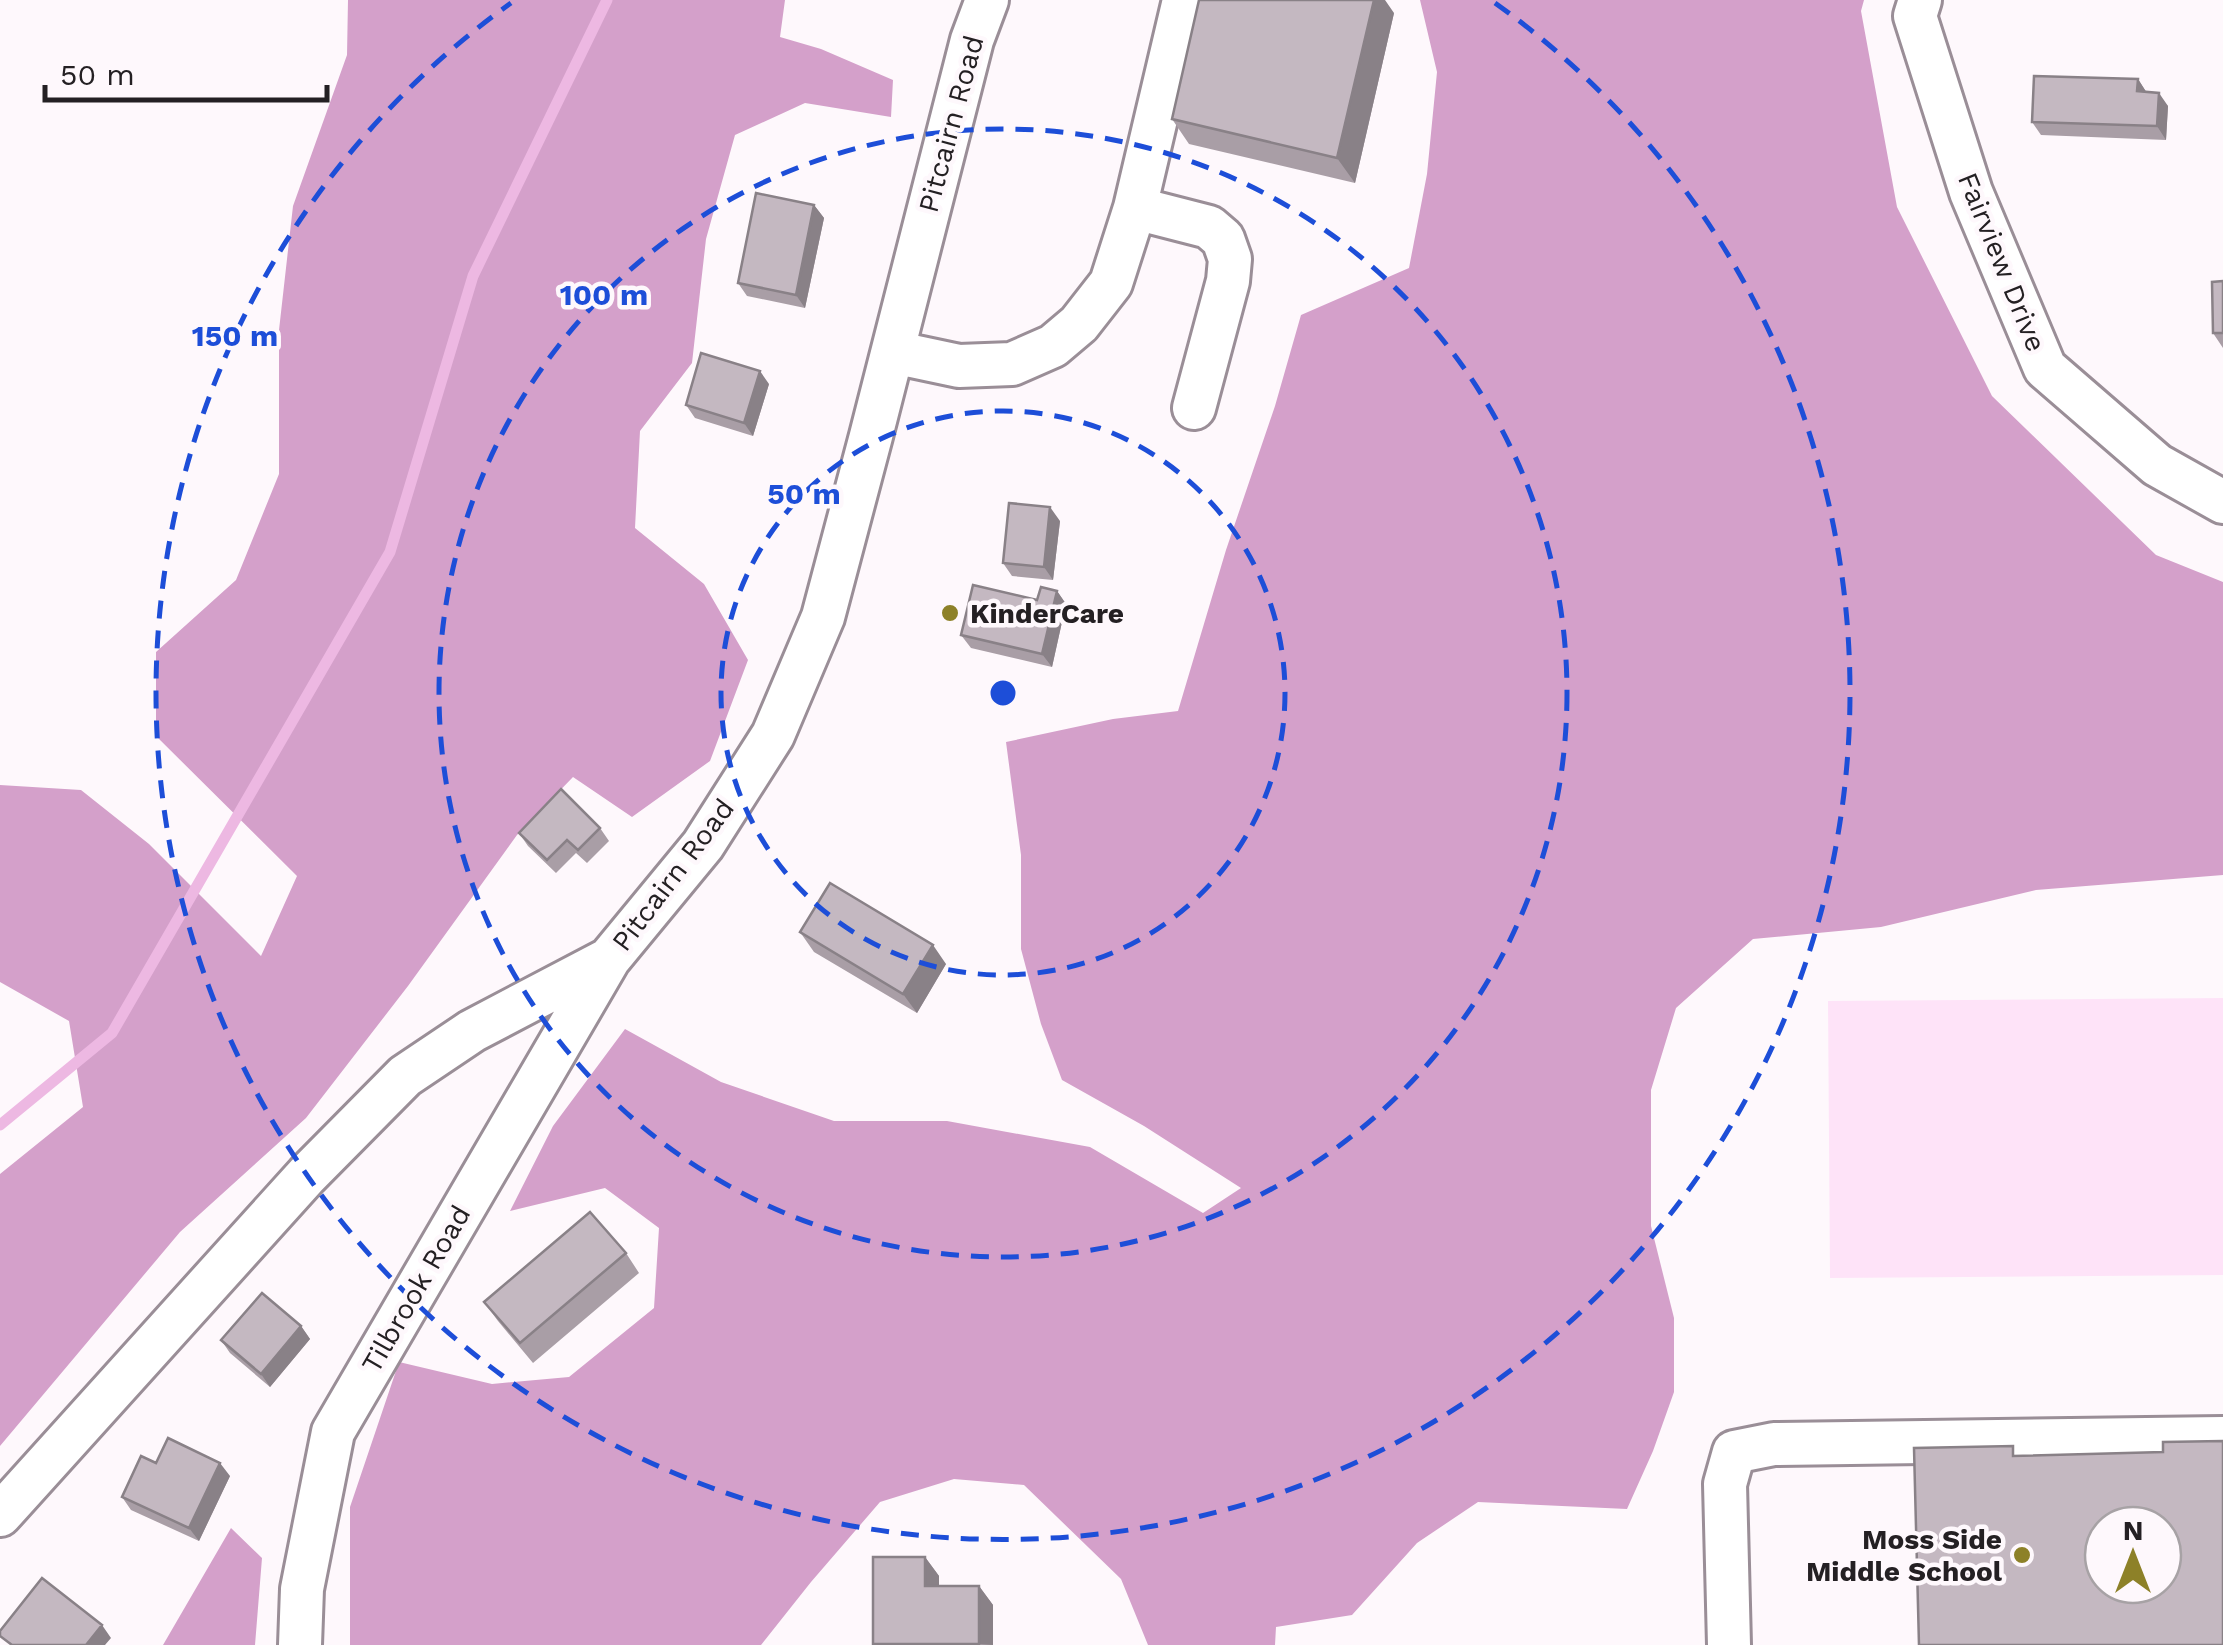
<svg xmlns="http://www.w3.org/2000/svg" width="2223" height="1645" font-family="'Work Sans',sans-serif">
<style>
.green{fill:#fee3f8}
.forest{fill:#d4a0ca}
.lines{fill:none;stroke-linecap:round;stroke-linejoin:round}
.stream{stroke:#edb8e2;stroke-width:11}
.minor-casing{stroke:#9a8e97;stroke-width:48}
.minor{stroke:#fff;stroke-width:42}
.wall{fill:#a99ea6}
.shaded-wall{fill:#898187}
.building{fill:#c4b8c1;stroke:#898187;stroke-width:2.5;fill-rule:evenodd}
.ring{fill:none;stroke:#1d4ed8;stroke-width:5;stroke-dasharray:18 12}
.poi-dot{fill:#8d8128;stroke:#fef8fc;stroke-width:4}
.labels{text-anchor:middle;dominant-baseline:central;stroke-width:9;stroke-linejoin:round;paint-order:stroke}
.street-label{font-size:28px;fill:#242023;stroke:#fef8fc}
.poi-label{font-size:28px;font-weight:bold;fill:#242023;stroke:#fef8fc;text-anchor:start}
.centre{fill:#1d4ed8;stroke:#fef8fc;stroke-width:5}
.ring-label{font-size:30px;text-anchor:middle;font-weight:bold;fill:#1d4ed8;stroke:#fef8fc;stroke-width:9;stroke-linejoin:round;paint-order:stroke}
</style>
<rect width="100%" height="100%" fill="#fef8fc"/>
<!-- green -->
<path class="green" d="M2223,998V1275L1830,1278L1828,1001Z"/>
<!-- forest -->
<path class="forest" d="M348,0H785L780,37L821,49L893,80L891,117L805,103L735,135L706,239L692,363L640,431L635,528L704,584L748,660L710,761L632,817L573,777L517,835L408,986L306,1118L180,1232L0,1446V1174L83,1107L69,1021L0,982V785L81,790L149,844L261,956L297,876L156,736V652L236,580L279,474V330L293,206L347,55Z
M1420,0H1864L1861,11L1897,207L1992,396L2156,555L2223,582V875L2036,890L1881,927L1753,939L1676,1008L1651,1090V1226L1674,1318V1392L1653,1451L1627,1509L1478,1502L1417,1543L1352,1615L1276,1627L1275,1645H1148L1121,1579L1024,1485L954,1479L880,1502L811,1582L761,1645H350V1507L399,1362L492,1384L569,1377L654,1308L659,1228L605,1188L510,1211L553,1126L625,1029L721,1082L834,1121H947L1090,1147L1203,1213L1241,1188L1144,1126L1062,1080L1041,1024L1021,949V855L1006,742L1113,719L1178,711L1226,550L1275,406L1301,315L1409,268L1427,174L1437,72Z
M231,1528L262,1558L255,1645H163Z"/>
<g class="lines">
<!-- stream -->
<path class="stream" d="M0,1125L112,1033L390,552L473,276L607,0"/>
<defs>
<path id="minor" d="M1920,0L1915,16L1971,192L2045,368L2157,465L2223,502
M1135,208L1209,227L1223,239L1230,259L1228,281L1194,408
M893,352L959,366L1012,364L1053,346L1079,324L1111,283L1135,208L1184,0
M0,1515L307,1175L405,1076L472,1031L609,959L703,845L773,735L823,617L871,436L972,40L987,0
M300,1645L302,1589L333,1432L609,959
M1729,1645L1725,1484L1734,1452L1774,1444L2223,1438"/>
</defs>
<!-- minor casing -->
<use href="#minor" class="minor-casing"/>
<!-- minor -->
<use href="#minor" class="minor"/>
</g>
<!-- wall -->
<path class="wall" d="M1394,13L1355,183L1189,144L1172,119Z
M2138,79L2146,92L2168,106L2166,140L2041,135L2032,122Z
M814,205L824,218L805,308L747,296L738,283Z
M2223,281V348L2213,333Z
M769,384L753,436L695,418L686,405Z
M1060,521L1053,580L1012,576L1003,563Z
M1057,591L1066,604L1052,667L971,648L961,635Z
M600,828L609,841L587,863L576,853L556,873L528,846L519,833Z
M800,932L946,964L917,1013L814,952Z
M626,1253L639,1273L533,1363L498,1321L484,1302Z
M301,1326L310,1339L270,1387L230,1353L221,1340Z
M156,1463L230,1476L199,1541L131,1510L122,1497Z
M925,1557L939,1576V1586H979L993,1605V1645H874L873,1644Z"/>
<!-- shaded-wall -->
<path class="shaded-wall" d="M1374,0H1385L1394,13L1355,183L1337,158Z
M2138,79L2147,93L2137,91Z
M2159,93L2168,106L2166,140L2157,126Z
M814,205L824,218L805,308L796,295Z
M760,371L769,384L753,436L744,423Z
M1050,507L1060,521L1053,580L1044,567Z
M1057,591L1066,604L1052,667L1042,654Z
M933,945L946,964L917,1013L903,994Z
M301,1326L310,1339L270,1387L261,1374Z
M220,1463L230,1476L199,1541L189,1528Z
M925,1557L939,1576V1605L925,1586Z
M979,1586L993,1605V1645L979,1644Z
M102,1625L111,1638L105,1645H86Z"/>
<!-- building -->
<path class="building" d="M1199,0H1374L1337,158L1172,119Z
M2034,76L2138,79L2137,91L2159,93L2157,126L2032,122Z
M756,193L814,205L796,295L738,283Z
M2223,281V333H2213L2212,282Z
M701,353L760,371L744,423L686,405Z
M1009,503L1050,507L1044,567L1003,563Z
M973,585L1037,600L1041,587L1057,591L1042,654L961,635Z
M561,789L600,828L578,850L567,840L547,860L519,833Z
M830,883L933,945L903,994L800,932Z
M590,1212L626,1253L520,1343L484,1302Z
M262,1293L301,1326L261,1374L221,1340Z
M168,1438L220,1463L189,1528L122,1497L141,1456L156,1463Z
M2223,1441V1645H1919L1914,1448L2013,1446V1456L2163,1452V1442ZM2103,1525H2163V1585H2103Z
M873,1557H925V1586H979V1644H873Z
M42,1578L102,1625L86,1645H12L0,1636V1631Z"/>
<!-- distance rings -->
<g class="ring">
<circle cx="1003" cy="693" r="282"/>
<circle cx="1003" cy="693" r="564"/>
<path d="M1495 3A847 847 0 1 1 511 3"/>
</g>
<!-- markers -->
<g class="poi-dot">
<circle cx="950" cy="613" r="10"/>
<circle cx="2022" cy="1555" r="10"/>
</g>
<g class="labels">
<!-- street labels -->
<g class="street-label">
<text transform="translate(951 124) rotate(-75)">Pitcairn Road</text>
<text transform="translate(2002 262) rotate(68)">Fairview Drive</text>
<text transform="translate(673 875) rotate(-53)">Pitcairn Road</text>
<text transform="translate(416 1289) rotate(-60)">Tilbrook Road</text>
</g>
<!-- poi labels -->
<g class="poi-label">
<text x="970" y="613">KinderCare</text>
<text x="2002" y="1539" text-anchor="end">Moss Side<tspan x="2002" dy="32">Middle School</tspan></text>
</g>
</g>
<circle cx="1003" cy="693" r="15" class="centre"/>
<g class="ring-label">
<text x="604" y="305">100 m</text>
<text x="235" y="346">150 m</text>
<text x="804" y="504">50 m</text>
</g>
<!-- north arrow -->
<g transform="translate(2133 1555)"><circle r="48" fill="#fef8fc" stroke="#a7a2a5" stroke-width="2.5"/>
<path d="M0-8L18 38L0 25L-18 38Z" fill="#8d8128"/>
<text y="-15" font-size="28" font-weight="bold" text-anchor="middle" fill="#242023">N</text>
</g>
<!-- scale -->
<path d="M45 85v15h282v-15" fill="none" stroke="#242023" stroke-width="5"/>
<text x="60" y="85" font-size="30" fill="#242023" stroke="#fef8fc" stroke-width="8" paint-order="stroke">50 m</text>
</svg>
